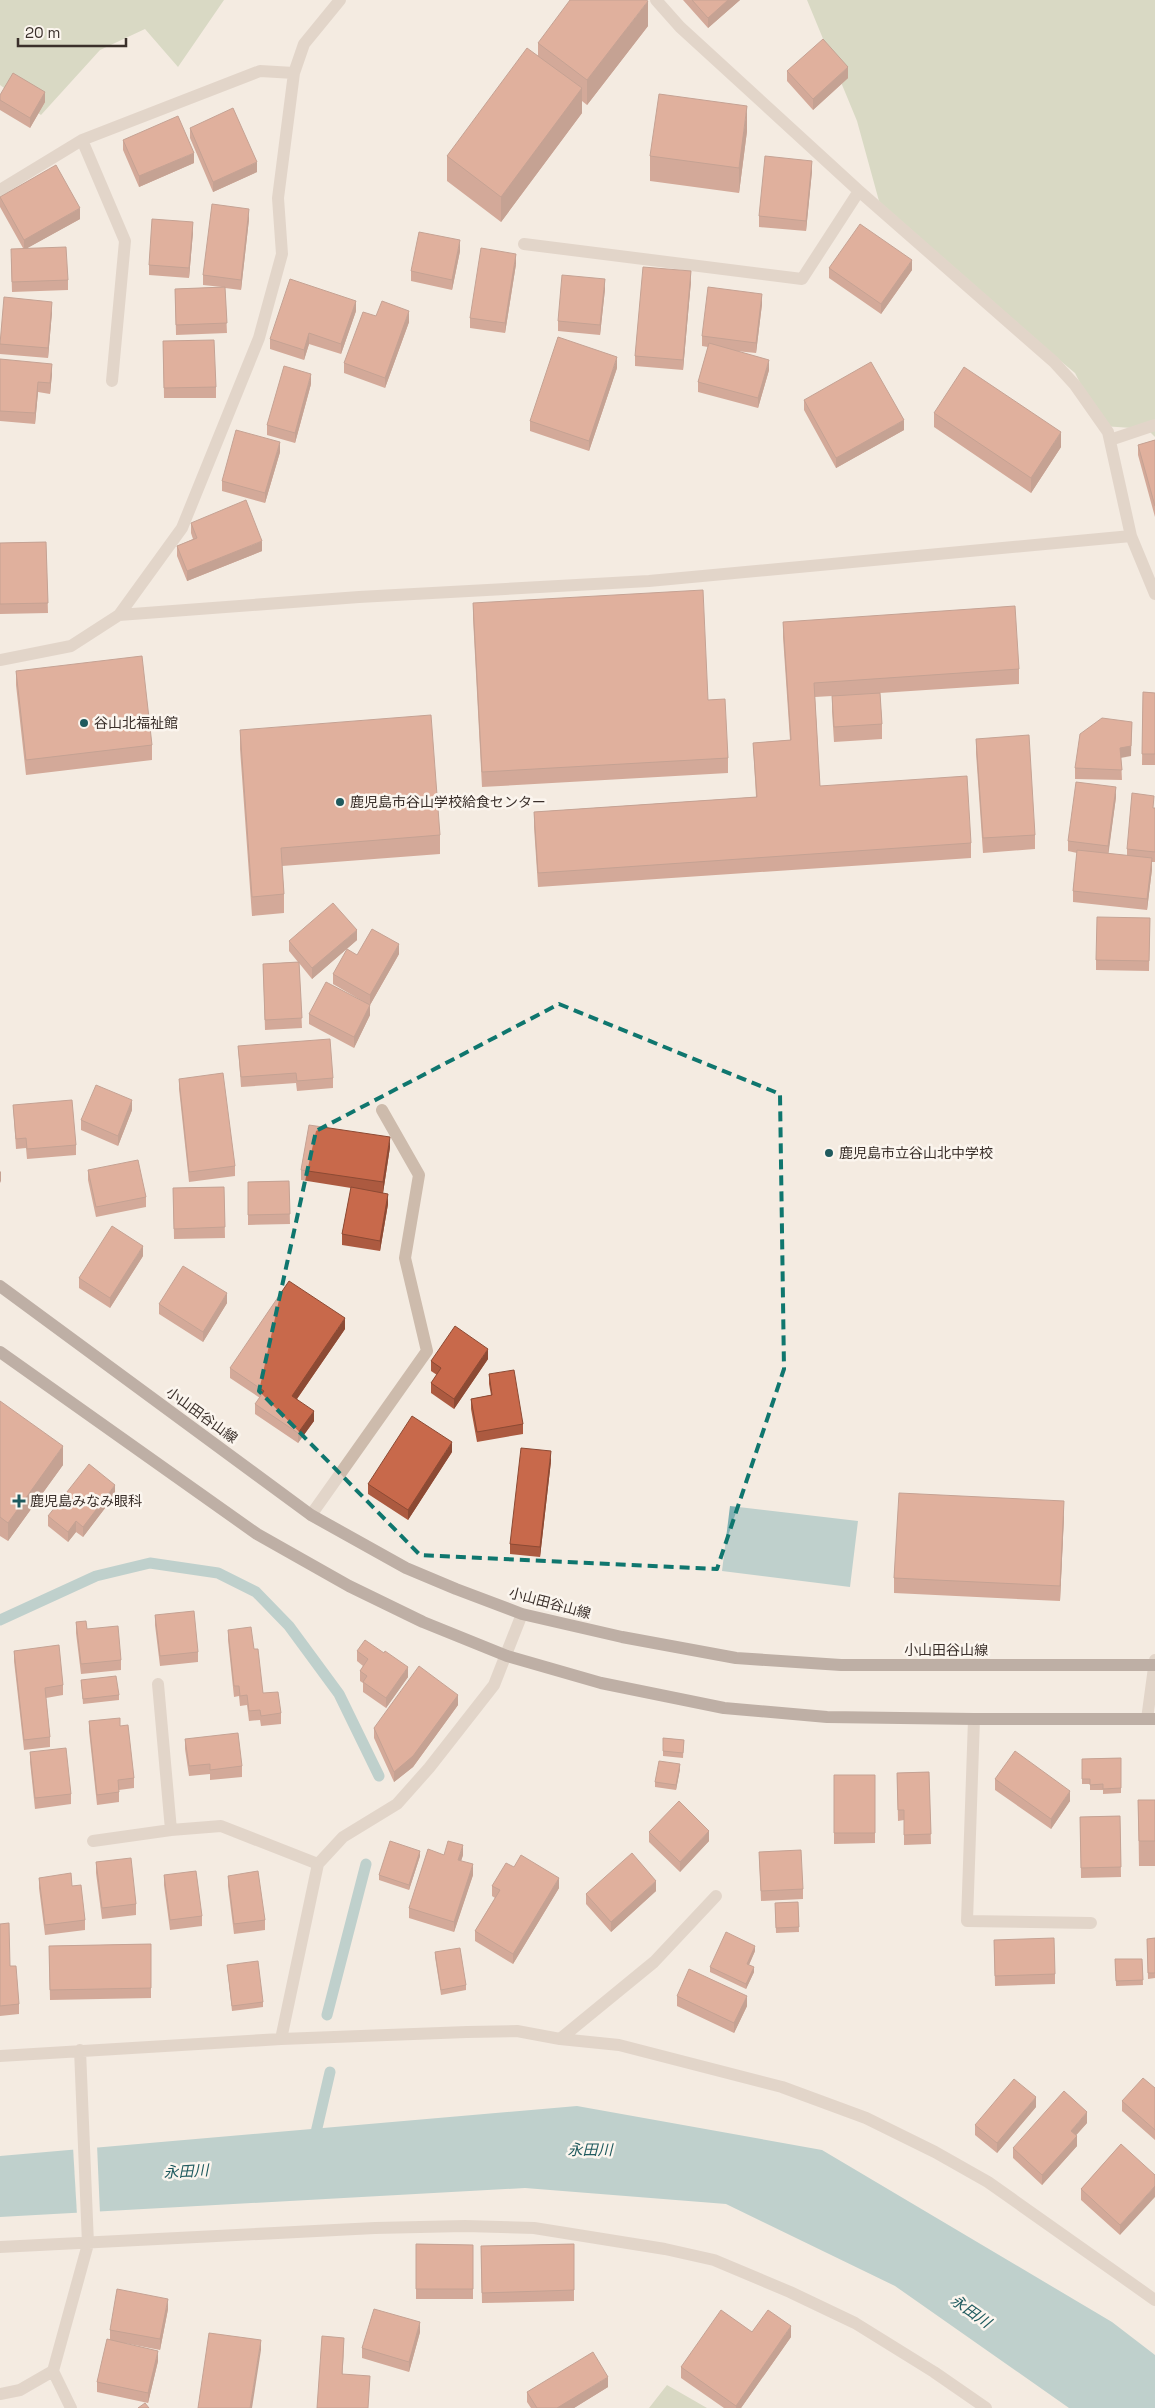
<svg xmlns="http://www.w3.org/2000/svg" width="1155" height="2408" font-family="'Space Grotesk','Noto Sans JP',sans-serif">
<style>
.green{fill:#b8c4a0}
.water{fill:#7fb0b2}
.pier{fill:#f4ebe1}
.lines{fill:none;stroke-linecap:round;stroke-linejoin:round}
.stream{stroke:#7fb0b2;stroke-width:11}
.minor{stroke:#cdbbac;stroke-width:12}
.major{stroke:#7d675c;stroke-width:12}
.wall{fill:#ac5a40}
.shaded-wall{fill:#8c4a34}
.building{fill:#c8694b;stroke:#8c4a34}
.marked{fill:none;stroke:#0f766e;stroke-width:4;stroke-dasharray:10 6;stroke-linejoin:round}
.poi-dot{fill:#1f5a5e;stroke:#fbf5ee;stroke-width:2}
.labels{text-anchor:middle;dominant-baseline:central;stroke-width:5;stroke-linejoin:round;paint-order:stroke}
.poi-label{font-size:14px;fill:#3b302b;stroke:#fbf5ee;text-anchor:start}
.street-label{font-size:14px;fill:#3b302b;stroke:#fbf5ee}
.water-label{font-size:15px;font-style:italic;fill:#1f5a5e;stroke:#fbf5ee}
</style>
<rect width="100%" height="100%" fill="#f4ebe1"/>
<!-- green -->
<path class="green" d="M0,0H224L178,67L145,29L100,50L41,115L0,85Z
M807,0H1155V437L1147,429L1102,426L1075,373L949,268L879,201L857,121Z
M667,2385L707,2408H649Z"/>
<!-- water -->
<path class="water" d="M730,1506L858,1521L850,1587L722,1571Z
M577,2106L822,2150L1112,2322L1155,2355V2408H1069L895,2286L726,2204L525,2188L0,2217V2156Z"/>
<!-- pier -->
<path class="pier" d="M97,2145L100,2214L77,2215L73,2147Z"/>
<g class="lines">
<!-- stream -->
<path class="stream" d="M0,1620L96,1576L150,1563L218,1573L256,1592L289,1626L339,1694L379,1776
M327,2015L366,1864
M314,2141L330,2072"/>
<!-- minor -->
<path class="minor" d="M656,0L680,27L859,191L1054,362L1075,385L1108,432L1131,536L1155,594
M82,140L125,241L112,381
M0,190L82,140L260,71L294,73
M524,244L802,279L859,191
M1110,440L1155,425
M119,615L182,528L259,338L282,254L278,198L294,73L304,44L340,0
M0,660L71,646L119,615L359,597L649,581L1131,536
M311,1515L427,1351L405,1258L419,1175L382,1110
M158,1684L171,1830
M974,1719L967,1921L1091,1923
M1147,1719L1155,1660
M93,1841L171,1830L221,1826L318,1864
M281,2039L318,1864L343,1837L397,1804L429,1768L494,1685L522,1614
M560,2039L654,1962L716,1896
M0,2056L281,2039L467,2032L517,2031L560,2039L619,2045L782,2087L866,2118L935,2152L988,2182L1155,2300
M0,2247L375,2228L465,2226L534,2228L665,2249L714,2260L790,2292L855,2323L934,2372L986,2408
M0,2394L20,2390L53,2371
M71,2408L53,2371L88,2244L80,2050"/>
<!-- major -->
<path class="major" d="M0,1286L311,1515L406,1568L456,1589L522,1614L622,1637L736,1658L841,1665H1155
M0,1352L257,1534L349,1586L423,1622L507,1656L601,1683L724,1708L827,1717L974,1719H1155"/>
</g>
<!-- wall -->
<path class="wall" d="M683,0H740L708,28Z
M648,26L587,105L582,101V113L501,222L447,181V156L538,56V43Z
M787,71L848,78L813,110L787,81Z
M0,95L45,102L30,128L0,110Z
M190,128L257,172L213,192L190,138Z
M747,131L739,193L650,181V156Z
M123,140L194,163L139,187L123,150Z
M812,171L806,231L759,227V216Z
M0,197L80,219L27,248L68,280V290L12,292L11,259L23,248L0,207Z
M249,219L241,290L225,288L227,333L176,335L175,289L222,287L203,285V275Z
M193,232L189,278L149,275V265Z
M460,251L452,290L411,281V271Z
M516,264L505,333L470,328V318Z
M829,268L912,270L881,314L829,278Z
M691,281L683,370L635,366V356Z
M605,289L600,335L558,331V321Z
M762,304L756,353L736,351L769,370L758,408L698,392V382L708,347L702,346V336Z
M356,311L341,354L309,344L304,360L270,349V339Z
M52,312L48,358L0,354V344Z
M376,316L409,322L385,388L344,373V363Z
M163,341L216,387V398H164Z
M0,359L52,374L50,394L38,392L35,424L0,421Z
M617,368L589,451L530,431V421Z
M311,384L295,443L267,435V425Z
M804,400L904,430L836,468L804,410Z
M934,413L1061,447L1031,493L934,427Z
M1155,440V517L1138,455V445Z
M280,452L265,503L222,491V481Z
M191,523L262,551L187,581L177,556V546L193,539L191,533Z
M46,542L48,613L0,614V543Z
M473,603L708,700L728,758V773L482,787L473,618Z
M783,622L1019,669V684L880,693L882,724V739L834,742L832,711V696L815,697L820,786L971,843V858L538,887L534,827V812L756,797L753,743L790,740L783,637Z
M16,671L152,745V760L26,775L16,685Z
M1143,692L1155,693V765H1142Z
M240,730L440,835V854L282,866L284,894V913L252,916L240,749Z
M976,739L1035,835V849L983,853L976,753Z
M1131,756L1121,758L1122,780L1075,779V768Z
M1116,797L1108,854L1127,856V849L1154,808H1155V862H1152V869L1147,910L1073,902V891L1077,853L1068,851V841Z
M1150,918L1149,971L1096,970V960Z
M357,940L312,979L299,963L302,1028L265,1030L263,964L298,962L289,951V941Z
M399,954L370,1005V1015L354,1048L309,1024V1014L364,1002L333,984V974L357,955Z
M238,1046L333,1078V1088L297,1091L296,1083L241,1087Z
M179,1079L235,1166V1176L189,1182L179,1089Z
M13,1105L76,1145V1155L27,1159L26,1148L16,1149Z
M132,1110L118,1146L81,1130V1120Z
M390,1147L383,1193L388,1204L380,1251L342,1245V1234L351,1188L301,1180V1170Z
M88,1170L146,1197V1207L96,1217L88,1180Z
M289,1181L290,1224L248,1225V1182Z
M224,1187L225,1238L174,1239L173,1188Z
M143,1256L110,1308L79,1288V1278Z
M227,1303L203,1342L159,1314V1304Z
M345,1329L297,1399L314,1421L298,1443L255,1414V1404L260,1398L230,1378V1368Z
M488,1359L454,1409L431,1393V1383L437,1375L431,1371V1361Z
M489,1374L523,1424V1434L477,1442L471,1409V1399L491,1395L489,1384Z
M0,1401L63,1465L8,1541L0,1536Z
M452,1452L408,1520L368,1494V1484Z
M551,1461L540,1557L510,1554V1544Z
M115,1495L83,1537L76,1532L68,1542L48,1526V1516Z
M1064,1516L1060,1601L894,1593V1578Z
M155,1615L198,1652V1662L160,1666L155,1625Z
M76,1622L87,1629L121,1660V1670L81,1674L76,1633Z
M228,1630L254,1649L263,1693L281,1713V1724L261,1726L260,1720L249,1721L247,1705L240,1706L239,1696L234,1697L228,1640Z
M14,1651L63,1685V1695L46,1698L50,1737V1747L24,1750L14,1661Z
M357,1651L408,1677L386,1708L363,1692V1683L360,1681V1671L363,1666L357,1661Z
M81,1680L119,1695V1700L83,1704Z
M458,1705L413,1767L394,1782L374,1738V1728Z
M89,1721L120,1726L134,1778V1788L119,1790V1802L97,1805L89,1731Z
M663,1738L684,1740L683,1758L663,1756Z
M185,1739L242,1766V1777L210,1780V1774L189,1776L185,1749Z
M30,1752L71,1794V1804L35,1809L30,1762Z
M1121,1758V1793L1103,1794V1790H1090V1784H1082V1759Z
M680,1769L676,1790L655,1787V1782Z
M929,1772L931,1844L904,1845V1820L898,1821L897,1773Z
M834,1775H875V1843L834,1844Z
M995,1779L1070,1801L1051,1829L995,1790Z
M1138,1800H1155V1866H1139Z
M1120,1816L1121,1877L1081,1878L1080,1817Z
M649,1832L709,1841L680,1872L649,1842Z
M759,1852L803,1889V1899L761,1901Z
M444,1855H463L461,1861L473,1875L454,1932L409,1918V1908Z
M420,1856L409,1890L379,1880V1875Z
M96,1862L136,1904V1915L102,1919L96,1873Z
M514,1867L559,1888L513,1964L475,1941V1931L495,1898L492,1896V1886Z
M164,1875L202,1916V1926L170,1930L164,1885Z
M228,1876L265,1920V1930L234,1934L228,1886Z
M39,1878L72,1886L85,1920V1930L45,1935L39,1888Z
M656,1891L611,1932L586,1904V1894Z
M798,1902L799,1932L776,1933L775,1903Z
M0,1924L19,2004V2014L0,2016Z
M1155,1938V1978L1148,1979L1147,1939Z
M994,1940L1055,1974V1984L995,1986Z
M151,1944V1998L50,2000L49,1946Z
M755,1951L749,1965L754,1972L746,1989L710,1972V1967Z
M435,1952L466,1985V1990L441,1995L435,1957Z
M1115,1959H1142L1143,1985L1116,1986Z
M227,1965L263,2002V2007L232,2011Z
M677,1996L747,2006L734,2033L677,2006Z
M1155,2088V2140L1122,2111V2101Z
M1036,2107L997,2153L975,2135V2125Z
M1087,2123L1076,2135L1077,2146L1042,2185L1013,2158V2148Z
M1121,2144L1120,2235L1081,2200V2189Z
M416,2244L473,2245V2299H416Z
M574,2244V2301L482,2303L481,2246Z
M168,2309L160,2350L124,2343L158,2361L148,2403L97,2392V2382L110,2340V2330Z
M420,2332L409,2372L362,2358V2348Z
M752,2332L791,2337L741,2408H724L681,2378V2367Z
M608,2387L574,2408H531L527,2402V2392Z"/>
<!-- shaded-wall -->
<path class="shaded-wall" d="M728,0H740L708,28V18Z
M648,1V26L587,105V80Z
M848,67V78L813,110V99Z
M582,88V113L501,222V197Z
M45,92V102L30,128V118Z
M747,106V131L739,193V168Z
M194,153V163L139,187V176Z
M812,161V171L806,231V221Z
M257,162V172L213,192V182Z
M80,208V219L24,250V240Z
M249,209V219L241,290V280Z
M193,222V232L189,278V268Z
M460,240V251L452,290V280Z
M516,254V264L505,333V323Z
M912,260V270L881,314V304Z
M691,271V281L683,370V360Z
M605,279V289L600,335V325Z
M762,294V304L756,353V343Z
M356,301V311L341,354V344Z
M52,302V312L48,358V348Z
M409,311V322L385,388V378Z
M309,333V344L304,360V350Z
M617,357V368L589,451V441Z
M769,360V370L758,408V398Z
M52,364V374L50,394V383Z
M311,374V384L295,443V433Z
M38,382V392L35,424V413Z
M904,420V430L836,468V458Z
M1061,432V447L1031,493V478Z
M280,442V452L265,503V493Z
M262,541V551L187,581V571Z
M1132,722L1131,756L1120,758V748Z
M1116,787V797L1108,857V846Z
M1152,858V869L1147,910V899Z
M357,930V940L312,979V968Z
M399,944V954L370,1005V995Z
M370,1005V1015L354,1048V1037Z
M132,1100V1110L118,1146V1136Z
M390,1137V1147L383,1193V1182Z
M1,1171V1181L0,1183V1172Z
M388,1194V1204L380,1251V1241Z
M143,1246V1256L110,1308V1298Z
M227,1293V1303L203,1342V1332Z
M345,1318V1329L292,1406V1396Z
M488,1349V1359L454,1409V1399Z
M314,1411V1421L298,1443V1433Z
M452,1442V1452L408,1520V1510Z
M63,1446V1465L8,1541V1523Z
M551,1451V1461L540,1557V1547Z
M115,1485V1495L83,1537V1527Z
M1064,1501V1516L1060,1601V1586Z
M76,1521V1532L68,1542V1532Z
M408,1667V1677L386,1708V1698Z
M458,1695V1705L413,1767L394,1782V1772Z
M680,1764V1769L676,1790V1785Z
M1070,1791V1801L1051,1829V1819Z
M709,1831V1841L680,1872V1862Z
M463,1845V1855L458,1870V1860Z
M420,1851V1856L409,1890V1885Z
M473,1864V1875L454,1932V1922Z
M559,1878V1888L513,1964V1954Z
M656,1881V1891L611,1932V1922Z
M755,1946V1951L747,1969V1964Z
M754,1967V1972L746,1989V1984Z
M747,1996V2006L734,2033V2023Z
M1036,2097V2107L997,2153V2143Z
M1087,2112V2123L1071,2141V2131Z
M1077,2136V2146L1042,2185V2175Z
M1155,2186V2197L1120,2235V2225Z
M168,2299V2309L160,2350V2339Z
M420,2322V2332L409,2372V2362Z
M791,2326V2337L741,2408H736V2406Z
M344,2338V2348L342,2384V2374Z
M261,2340V2350L252,2408H250Z
M158,2351V2361L148,2403V2393Z
M608,2377V2387L574,2408H557Z"/>
<!-- building -->
<path class="building" d="M570,0H646L648,1L587,80L538,43Z
M692,0H728L708,18Z
M823,39L848,67L813,99L787,71Z
M527,48L582,88L501,197L447,156Z
M13,73L45,92L30,118L0,100V95Z
M659,94L747,106L739,168L650,156Z
M233,108L257,162L213,182L190,128Z
M178,116L194,153L139,176L123,140Z
M765,156L812,161L806,221L759,216Z
M56,165L80,208L24,240L0,197Z
M212,204L249,209L241,280L203,275Z
M152,219L193,222L189,268L149,265Z
M860,224L912,260L881,304L829,268Z
M419,232L460,240L452,280L411,271Z
M66,247L68,280L12,282L11,249Z
M481,248L516,254L505,323L470,318Z
M643,267L691,271L683,360L635,356Z
M562,275L605,279L600,325L558,321Z
M290,279L356,301L341,344L309,333L304,350L270,339Z
M225,287L227,323L176,325L175,289Z
M708,287L762,294L756,343L702,336Z
M4,297L52,302L48,348L0,344Z
M382,301L409,311L385,378L344,363L363,312L376,316Z
M558,337L617,357L589,441L530,421Z
M214,340L216,387L164,388L163,341Z
M709,343L769,360L758,398L698,382Z
M0,359L52,364L50,383L38,382L35,413L0,411Z
M871,362L904,420L836,458L804,400Z
M284,366L311,374L295,433L267,425Z
M964,367L1061,432L1031,478L934,413Z
M236,430L280,442L265,493L222,481Z
M1155,440V506L1138,445Z
M246,500L262,541L187,571L177,546L197,538L191,523Z
M46,542L48,603L0,604V543Z
M703,590L708,700L725,699L728,758L482,772L473,603Z
M1015,606L1019,669L814,683L820,786L967,776L971,843L538,873L534,812L757,797L753,743L791,740L783,622Z
M142,656L152,745L26,760L16,671Z
M1143,692L1155,693V754H1142Z
M880,693L882,724L834,727L832,696Z
M431,715L440,835L281,848L284,894L252,897L240,730Z
M1102,718L1132,722L1131,746L1120,748L1122,770L1075,768L1080,734Z
M1029,735L1035,835L983,838L976,739Z
M1076,782L1116,787L1108,846L1068,841Z
M1132,793L1154,796L1153,808H1155V852L1127,849Z
M1077,850L1152,858L1147,899L1073,891Z
M333,903L357,930L312,968L289,941Z
M1097,917L1150,918L1149,961L1096,960Z
M372,929L399,944L370,995L333,974L347,949L357,955Z
M299,962L302,1018L265,1020L263,964Z
M326,982L370,1005L354,1037L309,1014Z
M330,1039L333,1078L297,1081L296,1073L241,1077L238,1046Z
M223,1073L235,1166L189,1172L179,1079Z
M96,1085L132,1100L118,1136L81,1120Z
M72,1100L76,1145L27,1149L26,1138L16,1139L13,1105Z
M309,1125L390,1137L383,1182L301,1170Z
M138,1160L146,1197L96,1207L88,1170Z
M289,1181L290,1214L248,1215V1182Z
M224,1187L225,1227L174,1229L173,1188Z
M351,1187L388,1194L380,1241L342,1234Z
M112,1226L143,1246L110,1298L79,1278Z
M183,1266L227,1293L203,1332L159,1304Z
M289,1281L345,1318L292,1396L314,1411L298,1433L255,1404L264,1391L230,1368Z
M455,1326L488,1349L454,1399L431,1383L441,1368L431,1361Z
M514,1370L523,1424L477,1432L471,1399L492,1395L489,1374Z
M0,1401L63,1446L8,1523L0,1517Z
M412,1416L452,1442L408,1510L368,1484Z
M521,1448L551,1451L540,1547L510,1544Z
M89,1464L115,1485L83,1527L76,1521L68,1532L48,1516Z
M899,1493L1064,1501L1060,1586L894,1578Z
M194,1611L198,1652L160,1656L155,1615Z
M86,1621L87,1629L118,1626L121,1660L81,1664L76,1622Z
M251,1627L254,1649H258L263,1693L278,1692L281,1713L261,1716L260,1710L249,1711L247,1695L240,1696L239,1686H234L228,1630Z
M365,1640L384,1653L385,1651L408,1667L386,1698L363,1682L367,1676L360,1671L368,1659L357,1651Z
M59,1645L63,1685L45,1688L50,1737L24,1740L14,1651Z
M419,1666L458,1695L413,1756L394,1772L374,1728Z
M116,1676L119,1695L83,1699L81,1680Z
M120,1718V1726L128,1725L134,1778L118,1780L119,1792L97,1795L89,1721Z
M238,1733L242,1766L210,1770V1764L189,1766L185,1739Z
M663,1738L684,1740L683,1753L663,1751Z
M66,1748L71,1794L35,1798L30,1752Z
M1015,1751L1070,1791L1051,1819L995,1779Z
M1121,1758V1788L1103,1789V1784L1090,1785V1779H1082V1759Z
M659,1761L680,1764L676,1785L655,1782Z
M929,1772L931,1834L904,1835V1810H898L897,1773Z
M834,1775H875V1833H834Z
M1138,1800H1155V1841H1139Z
M679,1801L709,1831L680,1862L649,1832Z
M1120,1816L1121,1867L1081,1868L1080,1817Z
M390,1841L420,1851L409,1885L379,1875Z
M448,1841L463,1845L458,1860L473,1864L454,1922L409,1908L428,1849L444,1855Z
M801,1850L803,1889L761,1891L759,1852Z
M632,1853L656,1881L611,1922L586,1894Z
M521,1855L559,1878L513,1954L475,1931L500,1890L492,1886L506,1863L514,1867Z
M131,1858L136,1904L102,1908L96,1862Z
M196,1871L202,1916L170,1920L164,1875Z
M258,1871L265,1920L234,1924L228,1876Z
M71,1873L72,1886L81,1885L85,1920L45,1925L39,1878Z
M798,1902L799,1927L776,1928L775,1903Z
M9,1923L10,1966H16L19,2004L0,2006V1924Z
M726,1932L755,1946L747,1964L754,1967L746,1984L710,1967Z
M1054,1938L1055,1974L995,1976L994,1940Z
M1155,1938V1973H1148L1147,1939Z
M151,1944V1988L50,1990L49,1946Z
M460,1948L466,1985L441,1990L435,1952Z
M1115,1959H1142L1143,1980L1116,1981Z
M258,1961L263,2002L232,2006L227,1965Z
M689,1969L747,1996L734,2023L677,1996Z
M1143,2078L1155,2088V2130L1122,2101Z
M1014,2079L1036,2097L997,2143L975,2125Z
M1064,2091L1087,2112L1071,2131L1077,2136L1042,2175L1013,2148Z
M1121,2144L1155,2175V2186L1120,2225L1081,2189Z
M416,2244L473,2245V2289H416Z
M574,2244V2290L482,2293L481,2246Z
M117,2289L168,2299L160,2339L110,2330Z
M374,2309L420,2322L409,2362L362,2348Z
M721,2310L752,2332L768,2310L791,2326L736,2406L681,2367Z
M209,2333L261,2340L250,2408H198Z
M322,2336L344,2338L342,2374L370,2376L368,2408H317Z
M107,2339L158,2351L148,2393L97,2382Z
M593,2352L608,2377L557,2408H537L527,2392Z
M145,2403L149,2408H138Z"/>
<!-- marked area -->
<path d="M0 0H1155V2408H0ZM559,1004L780,1094L784,1369L717,1569L420,1555L259,1391L316,1131Z" fill="#f4ebe1" fill-opacity=".55" fill-rule="evenodd"/>
<path class="marked" d="M559,1004L780,1094L784,1369L717,1569L420,1555L259,1391L316,1131Z"/>
<!-- markers -->
<g class="poi-dot">
<circle cx="84" cy="723" r="5"/>
<circle cx="340" cy="802" r="5"/>
<circle cx="829" cy="1153" r="5"/>
<path d="M16.5 1493.5h5v5h5v5h-5v5h-5v-5h-5v-5h5z"/>
</g>
<g class="labels">
<!-- poi labels -->
<g class="poi-label">
<text x="94" y="723">谷山北福祉館</text>
<text x="350" y="802">鹿児島市谷山学校給食センター</text>
<text x="839" y="1153">鹿児島市立谷山北中学校</text>
<text x="30" y="1501">鹿児島みなみ眼科</text>
</g>
<!-- street labels -->
<g class="street-label">
<text transform="translate(202 1415) rotate(36)">小山田谷山線</text>
<text transform="translate(550 1603) rotate(15)">小山田谷山線</text>
<text x="946" y="1650">小山田谷山線</text>
</g>
<!-- water labels -->
<g class="water-label">
<text x="590" y="2149">永田川</text>
<text transform="translate(186 2171) rotate(-3)">永田川</text>
<text transform="translate(971 2311) rotate(35)">永田川</text>
</g>
</g>
<!-- scale -->
<path d="M18 38v8h108v-8" fill="none" stroke="#3b302b" stroke-width="2.5"/>
<text x="25" y="38" font-size="15" fill="#3b302b" stroke="#fbf5ee" stroke-width="4" paint-order="stroke">20 m</text>
</svg>
